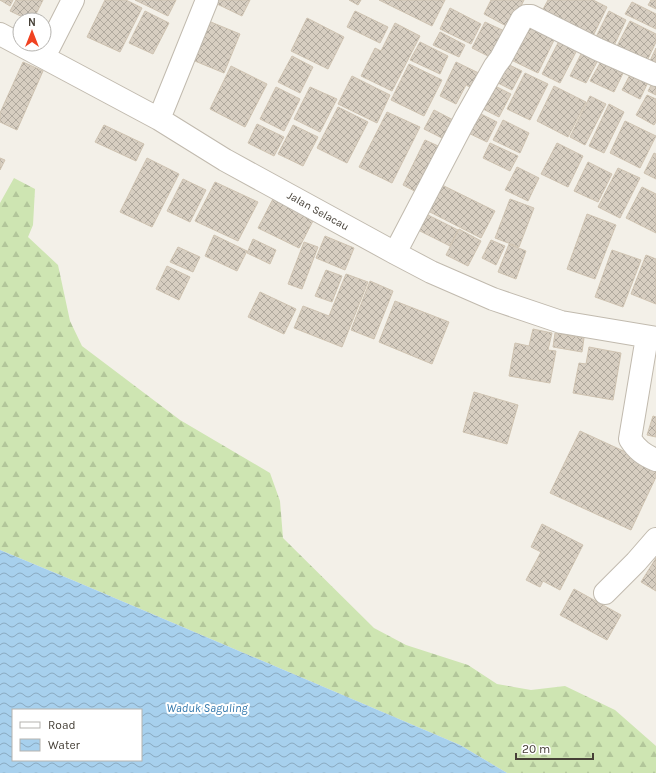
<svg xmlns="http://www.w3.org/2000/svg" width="656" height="773" font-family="Karla,sans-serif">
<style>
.forest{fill:url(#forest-firs)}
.water{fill:url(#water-waves);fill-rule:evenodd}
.building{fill:url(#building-cross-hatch);stroke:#cfc3b1}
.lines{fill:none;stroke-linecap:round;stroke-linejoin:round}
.minor-casing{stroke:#c1baae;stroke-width:24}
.minor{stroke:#fff;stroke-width:22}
.labels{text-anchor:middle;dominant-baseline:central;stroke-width:4;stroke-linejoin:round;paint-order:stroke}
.street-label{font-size:11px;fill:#464037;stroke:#fff}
.water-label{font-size:12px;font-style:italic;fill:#3479ad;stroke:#fff}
</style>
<defs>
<pattern id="forest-firs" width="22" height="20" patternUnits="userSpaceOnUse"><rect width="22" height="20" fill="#cee5b2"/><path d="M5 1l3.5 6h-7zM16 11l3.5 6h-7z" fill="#b2c69a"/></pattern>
<pattern id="water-waves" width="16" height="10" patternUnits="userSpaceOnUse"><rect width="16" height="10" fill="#a7d0ed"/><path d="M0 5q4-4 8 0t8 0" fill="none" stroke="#8aaac1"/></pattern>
<pattern id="building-cross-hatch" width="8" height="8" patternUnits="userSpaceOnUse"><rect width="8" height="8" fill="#d7cec1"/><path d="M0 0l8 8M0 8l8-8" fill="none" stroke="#b0a99e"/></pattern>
</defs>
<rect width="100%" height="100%" fill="#f3f0e8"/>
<!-- forest -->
<path class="forest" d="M14,178L35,189L33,225L28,237L58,265L70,321L82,346L180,420L270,473L280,501L283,538L374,628L406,645L468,665L497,684L531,690L565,686L615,710L656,746V773H507L460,745L77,582L0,550V203Z"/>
<!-- water -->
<path class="water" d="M0,550L77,582L460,745L507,773H0ZM13,710H141V760H13Z"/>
<!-- building -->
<path class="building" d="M0,0H13L10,6Z
M16,0H43L33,20H29L10,11Z
M105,0H126L142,8L120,52L87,37Z
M135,0H176L168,16Z
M217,0H250L242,16L215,3Z
M349,0H361L358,5Z
M379,0H445L432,26Z
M491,0H524L510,28L484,14Z
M548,0H593L607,7L593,36L542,11Z
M651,0H656V9L648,5Z
M632,2L656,14V29L625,14Z
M450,8L481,24L471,44L440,29Z
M145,11L169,23L153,54L129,43Z
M355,11L388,27L380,43L347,27Z
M609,11L626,20L611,52L593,43Z
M307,18L344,37L328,69L291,51Z
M525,18L557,34L538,73L505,57Z
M206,20L240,34L224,73L190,59Z
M630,21L656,34V42L646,63L616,48Z
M485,22L511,34L498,61L472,48Z
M395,23L420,36L392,91L361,76L375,48L381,51Z
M440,32L465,45L459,57L433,45Z
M559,41L577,50L560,83L542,74Z
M420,42L448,56L440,74L410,60Z
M656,48V69L648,65Z
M583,50L599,58L586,83L570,76Z
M292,56L313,67L300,93L278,82Z
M604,56L626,67L614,92L590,81Z
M501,61L522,71L512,90L492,80Z
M23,62L43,71L17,130L0,122V113Z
M456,62L487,77L479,92L466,85L456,104L440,96Z
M409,64L442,80L424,116L391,100Z
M231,66L267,84L245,127L210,109Z
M634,67L651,76L640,99L622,90Z
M525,73L548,84L530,120L507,109Z
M352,76L390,95L377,123L338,104Z
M656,76V95L648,91Z
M487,82L511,94L499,117L475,105Z
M554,86L586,102L568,137L537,121Z
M276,87L300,99L284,131L260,119Z
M310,87L337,99L320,132L294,119Z
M647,95L656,99V122L654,125L636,115Z
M590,96L606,104L585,145L570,137Z
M609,104L624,112L604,153L589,146Z
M338,107L368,122L347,163L317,148Z
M434,110L461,124L452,143L424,129Z
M473,110L497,122L487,142L462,130Z
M387,112L420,127L392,183L359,167Z
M503,120L529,133L520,153L493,140Z
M625,121L656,136L640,168L610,153Z
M257,124L284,137L274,156L248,143Z
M104,125L144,144L136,161L95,142Z
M293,125L318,137L303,166L278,154Z
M425,140L447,150L424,196L403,185Z
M490,143L518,156L510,171L483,158Z
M557,143L583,156L568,187L541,174Z
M654,153L656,154V179L644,173Z
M0,158L5,160L0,170Z
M147,158L179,174L152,227L120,212Z
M588,162L612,174L598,202L574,191Z
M517,167L539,178L528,201L505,190Z
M618,168L640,178L620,218L598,207Z
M183,179L206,190L190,222L167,211Z
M215,182L258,202L238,241L195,221Z
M440,184L495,211L481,238L426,210Z
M642,187L656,194V233L626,218Z
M275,195L316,215L299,248L258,228Z
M510,199L534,208L519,247L495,238Z
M424,213L458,230L450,246L416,229Z
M587,214L616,225L595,279L567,269Z
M459,229L481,241L468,266L446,255Z
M214,235L247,251L237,271L205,256Z
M325,236L354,248L345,270L316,258Z
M253,239L276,250L270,264L247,253Z
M491,240L505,246L496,265L482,258Z
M304,242L318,247L302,289L288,284Z
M509,244L526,251L516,279L498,272Z
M178,247L200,257L193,272L170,262Z
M612,250L641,260L623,307L595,297Z
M646,255L656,259V304L631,294Z
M167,266L190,277L179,300L156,289Z
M326,270L342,276L332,302L315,296Z
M346,274L368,282L342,347L294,328L303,306L329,316Z
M370,281L393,291L374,339L351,330Z
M260,292L296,309L284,334L248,317Z
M395,301L449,322L432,364L379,342Z
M533,329L552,333L548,350L556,351L550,383L509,376L515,343L529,346Z
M555,333L584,338L582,352L553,347Z
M589,347L621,353L613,400L573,393L579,363L586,364Z
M474,392L518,405L507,444L463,432Z
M653,416L656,417V437L647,435Z
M580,431L656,466V477L631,530L550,493Z
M542,524L583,545L560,590L543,581L540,587L526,580L541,552L531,547Z
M656,558V591L641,582Z
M574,589L621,615L607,640L560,615Z"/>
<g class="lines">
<defs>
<path id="minor" d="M0,34L159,119L225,160L395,253L431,272L493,299L561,322L656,338
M44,57L73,0
M159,119L178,72L207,0
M395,253L465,119L495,66L501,58L522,19L526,16H531L597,49L656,75
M647,337L630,439C637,450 644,455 656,460
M605,593L636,562L656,539"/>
</defs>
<!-- minor casing -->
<use href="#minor" class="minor-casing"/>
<!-- minor -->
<use href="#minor" class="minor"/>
</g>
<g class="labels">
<!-- street labels -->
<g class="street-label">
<text transform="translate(318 211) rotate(29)">Jalan Selacau</text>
</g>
<!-- water labels -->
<g class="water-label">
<text x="207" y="708">Waduk Saguling</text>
</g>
</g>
<!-- legend -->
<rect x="12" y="709" width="130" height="52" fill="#ffffff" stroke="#b5b3af"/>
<rect x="20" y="722" width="20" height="6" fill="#ffffff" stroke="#b5b3af"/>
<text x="48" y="729" font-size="12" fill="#464037">Road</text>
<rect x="20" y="739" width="20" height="12" fill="url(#water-waves)" stroke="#b5b3af"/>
<text x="48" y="749" font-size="12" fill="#464037">Water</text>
<!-- north arrow -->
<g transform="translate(32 32)"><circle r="19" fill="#ffffff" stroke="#b5b3af"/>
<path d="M0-3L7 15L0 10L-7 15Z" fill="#f04221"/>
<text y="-6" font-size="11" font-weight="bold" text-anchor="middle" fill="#464037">N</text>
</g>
<!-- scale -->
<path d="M516 753v6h77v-6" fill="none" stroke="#464037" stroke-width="2"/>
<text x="522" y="753" font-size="12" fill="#464037" stroke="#ffffff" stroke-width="3" paint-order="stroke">20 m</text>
</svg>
